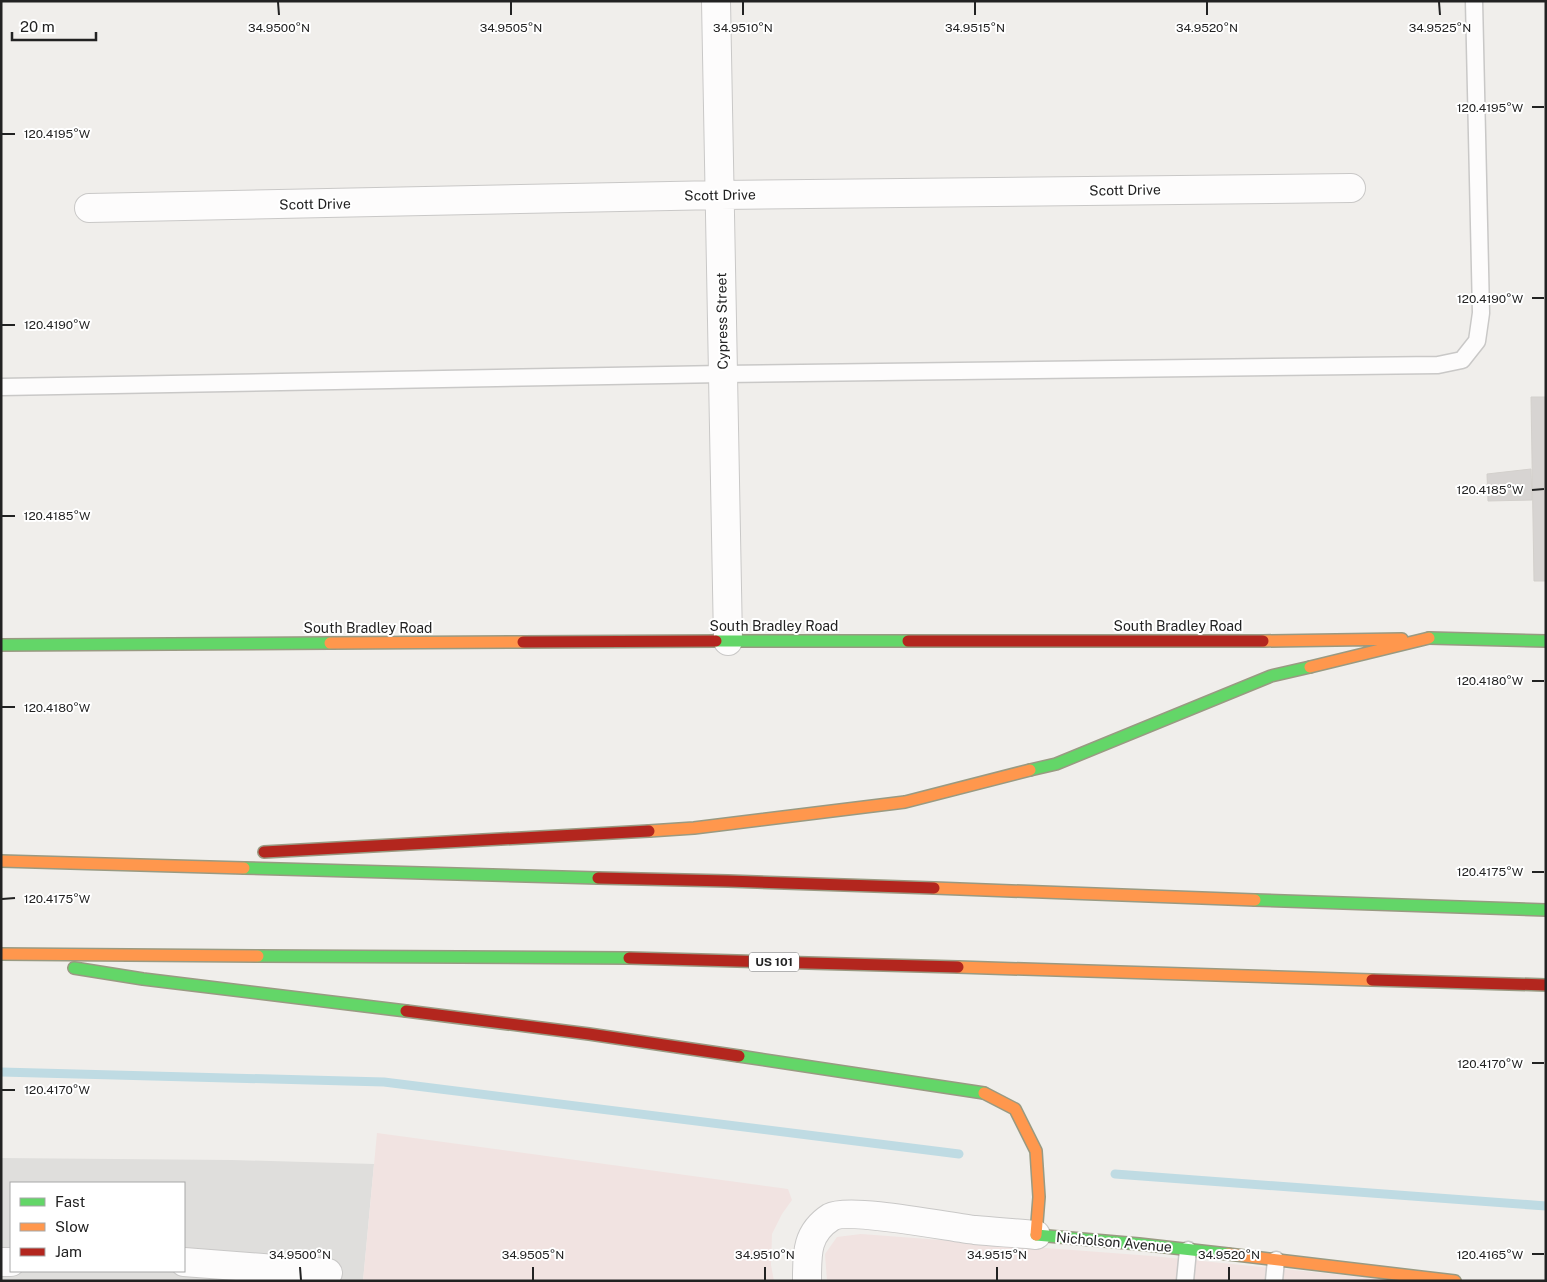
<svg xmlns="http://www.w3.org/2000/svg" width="1547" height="1282" font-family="'Public Sans',sans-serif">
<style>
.residential{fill:#dfdedc;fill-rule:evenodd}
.commercial{fill:#f1e3e1}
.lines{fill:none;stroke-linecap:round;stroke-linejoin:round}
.stream{stroke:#bfdbe3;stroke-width:9}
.building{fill:#d7d4d2;stroke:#d3d0cc}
.lane-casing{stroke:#c9c8c7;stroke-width:19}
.street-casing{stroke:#c9c8c7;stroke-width:30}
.fast-casing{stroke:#999a82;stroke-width:14}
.slow-casing{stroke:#999a82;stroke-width:14}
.jam-casing{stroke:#999a82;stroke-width:14}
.lane{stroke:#fdfcfc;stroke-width:16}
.street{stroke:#fdfcfc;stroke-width:28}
.fast{stroke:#63d668;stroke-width:11}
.slow{stroke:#ff974d;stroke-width:11}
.jam{stroke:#b3261e;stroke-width:11}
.ticks{fill:none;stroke:#222;stroke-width:2}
.labels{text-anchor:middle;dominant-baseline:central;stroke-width:4;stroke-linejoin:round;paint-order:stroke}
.shield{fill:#fff;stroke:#646464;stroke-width:1}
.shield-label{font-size:12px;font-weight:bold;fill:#222}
.street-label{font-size:14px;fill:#222;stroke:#fff}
.ticks-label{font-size:12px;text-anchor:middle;fill:#222;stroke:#fff;stroke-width:4;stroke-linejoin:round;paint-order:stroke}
</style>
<rect width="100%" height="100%" fill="#f0eeeb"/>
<!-- residential -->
<path class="residential" d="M1,1158L232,1160L374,1164L363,1281H1ZM11,1183H184V1271H11Z"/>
<!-- commercial -->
<path class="commercial" d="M377,1133L788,1189L792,1200L782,1214L772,1234L771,1265L774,1281H363Z
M861,1234L1152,1256L1404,1281H827L825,1254L837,1237Z"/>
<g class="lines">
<!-- stream -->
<path class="stream" d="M1,1072L384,1082L959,1154
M1115,1174L1546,1206"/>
</g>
<!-- building -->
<path class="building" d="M1531,397H1546V581H1534Z
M1531,469L1532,500L1488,501L1487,474Z"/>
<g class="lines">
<defs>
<path id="lane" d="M1,387L723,374L1438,365L1462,360L1477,341L1481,313L1474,1
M1185,1281L1188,1250
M1274,1281L1276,1260"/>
<path id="street" d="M716,1L728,641
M89,208L720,195L1351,188
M1,1262H11
M184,1262L328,1273
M807,1281C807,1254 806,1233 831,1217C849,1207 949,1227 975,1230C996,1232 1016,1233 1036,1235"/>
<path id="fast" d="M1429,638L1546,641
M716,641H908
M1,645L330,643
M1030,770L1056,764L1271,676L1310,667
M244,868L598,878
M1255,900L1546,910
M258,956L629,958
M74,968L143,979L406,1011
M739,1056L984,1093
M1036,1235L1139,1244L1228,1254"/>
<path id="slow" d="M1263,641L1402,639
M330,643L523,642
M1310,667L1429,638
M649,831L694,828L905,802L1030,770
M1,861L244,868
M934,888L1255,900
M1,954L258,956
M958,967L1372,980
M984,1093L1015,1109L1036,1151L1039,1197L1036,1235
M1228,1254L1455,1281"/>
<path id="jam" d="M908,641H1263
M523,642L716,641
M264,852L649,831
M598,878L728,881L934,888
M629,958L958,967
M1372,980L1546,985
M406,1011L589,1034L739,1056"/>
</defs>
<!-- lane casing -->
<use href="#lane" class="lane-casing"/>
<!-- street casing -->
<use href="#street" class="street-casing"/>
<!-- fast casing -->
<use href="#fast" class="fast-casing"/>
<!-- slow casing -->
<use href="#slow" class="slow-casing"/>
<!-- jam casing -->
<use href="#jam" class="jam-casing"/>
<!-- lane -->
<use href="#lane" class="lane"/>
<!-- street -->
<use href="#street" class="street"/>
<!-- fast -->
<use href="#fast" class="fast"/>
<!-- slow -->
<use href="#slow" class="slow"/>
<!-- jam -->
<use href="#jam" class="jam"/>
</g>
<!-- ticks -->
<path class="ticks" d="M278,2L279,15M511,2V15M743,2V15M975,2V15M1207,2V15M1439,2L1440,15M1532,107H1544M2,134H15M1532,298H1544M2,325H15M1532,490L1544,489M2,516H15M1532,681H1544M2,707H15M1532,872H1544M2,899L15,898M1532,1063H1544M2,1090H15M1532,1254H1544M300,1267L301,1280M533,1267V1280M765,1267V1280M997,1267V1280M1229,1267V1280"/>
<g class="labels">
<!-- shield labels -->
<rect class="shield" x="749" y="952.5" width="50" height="19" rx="4"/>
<g class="shield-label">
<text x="774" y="962">US 101</text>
</g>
<!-- street labels -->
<g class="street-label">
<text transform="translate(1125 190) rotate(-1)">Scott Drive</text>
<text transform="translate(720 195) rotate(-1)">Scott Drive</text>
<text transform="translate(315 204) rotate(-1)">Scott Drive</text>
<text transform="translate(722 321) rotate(-91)">Cypress Street</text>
<text x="774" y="626">South Bradley Road</text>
<text x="1178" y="626">South Bradley Road</text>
<text x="368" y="628">South Bradley Road</text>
<text transform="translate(1114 1242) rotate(5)">Nicholson Avenue</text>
</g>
</g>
<g class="ticks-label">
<text x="279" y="32">34.9500°N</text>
<text x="511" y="32">34.9505°N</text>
<text x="743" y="32">34.9510°N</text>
<text x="975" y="32">34.9515°N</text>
<text x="1207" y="32">34.9520°N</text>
<text x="1440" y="32">34.9525°N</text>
<text x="1490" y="112">120.4195°W</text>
<text x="57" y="138">120.4195°W</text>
<text x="1490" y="303">120.4190°W</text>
<text x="57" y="329">120.4190°W</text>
<text x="1490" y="494">120.4185°W</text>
<text x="57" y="520">120.4185°W</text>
<text x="1490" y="685">120.4180°W</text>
<text x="57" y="712">120.4180°W</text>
<text x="1490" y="876">120.4175°W</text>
<text x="57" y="903">120.4175°W</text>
<text x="1490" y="1068">120.4170°W</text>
<text x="57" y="1094">120.4170°W</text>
<text x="1490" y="1259">120.4165°W</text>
<text x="300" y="1259">34.9500°N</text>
<text x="533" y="1259">34.9505°N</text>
<text x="765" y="1259">34.9510°N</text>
<text x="997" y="1259">34.9515°N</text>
<text x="1229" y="1259">34.9520°N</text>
</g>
<!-- border -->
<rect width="1547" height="1282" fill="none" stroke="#222222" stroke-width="5"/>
<!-- legend -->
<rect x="10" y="1182" width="175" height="90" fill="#ffffff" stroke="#a7a7a7"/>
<rect x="20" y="1198" width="25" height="8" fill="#63d668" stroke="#a7a7a7"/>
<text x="55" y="1207" font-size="15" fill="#222222">Fast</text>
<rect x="20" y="1223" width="25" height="8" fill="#ff974d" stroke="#a7a7a7"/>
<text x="55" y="1232" font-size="15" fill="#222222">Slow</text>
<rect x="20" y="1248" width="25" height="8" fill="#b3261e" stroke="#a7a7a7"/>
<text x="55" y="1257" font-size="15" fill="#222222">Jam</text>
<!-- scale -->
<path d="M12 32v8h84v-8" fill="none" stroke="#222222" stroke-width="2.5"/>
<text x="20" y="32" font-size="15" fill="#222222" stroke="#ffffff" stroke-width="4" paint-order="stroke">20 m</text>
</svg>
